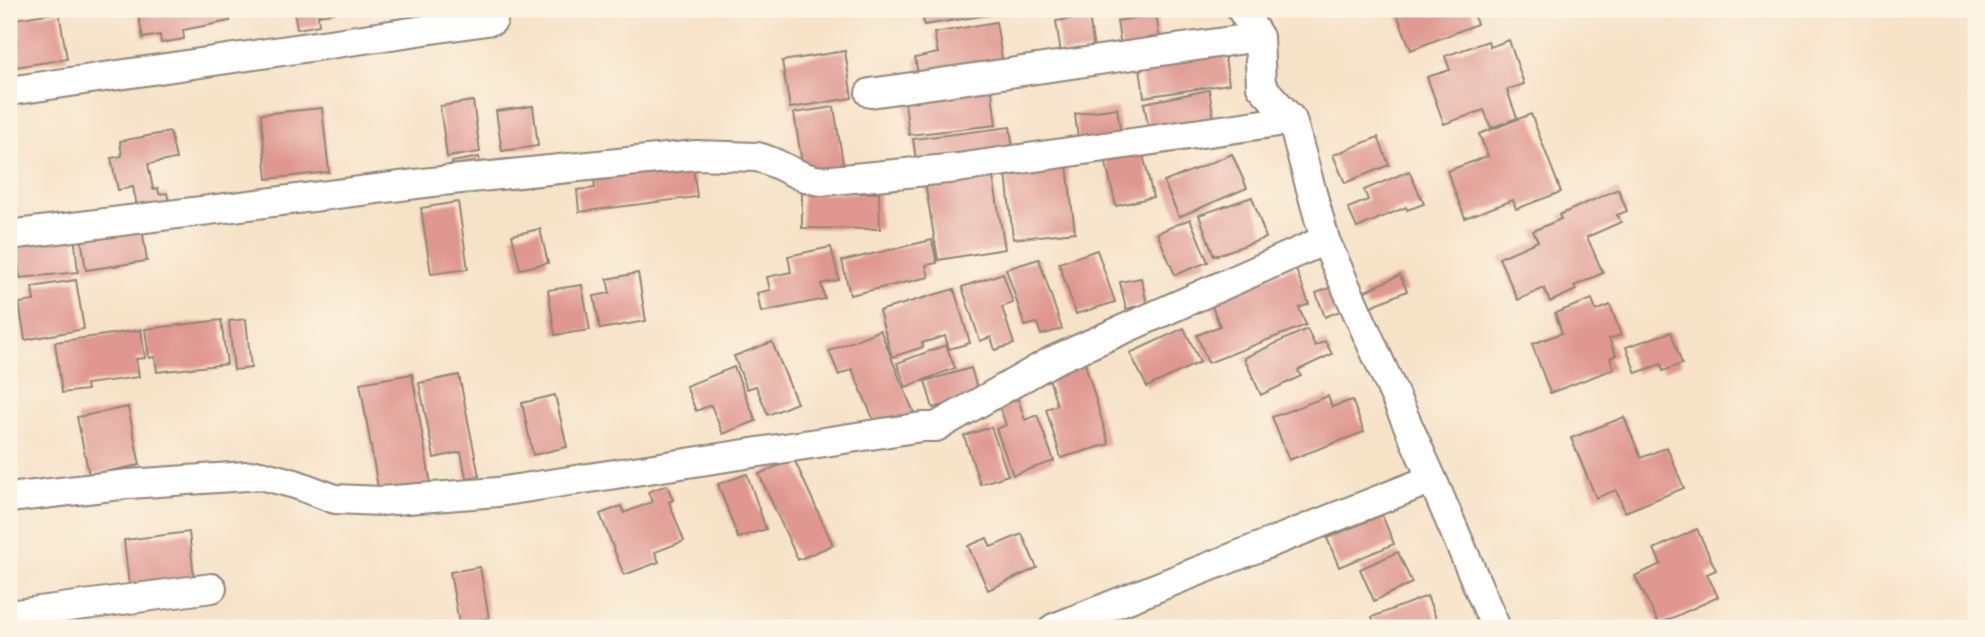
<svg xmlns="http://www.w3.org/2000/svg" width="1985" height="637" font-family="Alegreya,serif">
<style>
.building{fill:#df9790}
.lines{fill:none;stroke-linecap:round;stroke-linejoin:round}
.minor-casing{stroke:#908679;stroke-width:32}
.minor{stroke:#fff;stroke-width:28}
</style>
<rect width="100%" height="100%" fill="#fcf5e5"/>
<filter id="ink" filterUnits="userSpaceOnUse"><feTurbulence type="fractalNoise" baseFrequency=".0143" numOctaves="2"/><feDisplacementMap in="SourceGraphic" scale="14" xChannelSelector="R" yChannelSelector="G"/><feConvolveMatrix kernelMatrix="1 2 1 2 8 2 1 2 1" color-interpolation-filters="sRGB"/></filter>
<filter id="wash" filterUnits="userSpaceOnUse"><feTurbulence type="fractalNoise" baseFrequency=".00686" numOctaves="4" result="noise"/><feDisplacementMap in="SourceGraphic" scale="28" xChannelSelector="R" yChannelSelector="G"/><feGaussianBlur stdDeviation="1.57" result="paint"/><feColorMatrix in="noise" values="0 0 0 0 0 0 0 0 0 0 0 0 0 0 0 0 0 1.4 0 .05"/><feComposite in="paint" operator="in"/></filter>
<g filter="url(#wash)">
<rect width="100%" height="100%" fill="#f6e2c7"/>
<g id="blocks">
<!-- building -->
<path class="building" d="M137,9H227L230,21L183,30L184,39L161,43L160,35L143,38Z
M294,9H333L334,13L318,15L319,25L297,29Z
M922,9H994L995,14L924,25Z
M1395,9H1471L1477,24L1411,50Z
M59,12L67,59L9,68V20Z
M1156,14L1161,48L1122,54L1117,21Z
M1089,16L1094,50L1061,54L1056,21Z
M996,22L1003,65L919,79L915,58L938,53L934,33Z
M1509,40L1524,84L1507,90L1517,118L1491,128L1484,110L1444,124L1427,77L1450,70L1445,56L1488,41L1490,47Z
M845,51L852,98L790,108L782,61Z
M1224,52L1229,84L1144,97L1139,61Z
M991,84L996,125L909,135L904,94Z
M1209,90L1215,125L1150,137L1144,103Z
M473,101L480,152L447,157L440,106Z
M533,106L538,146L502,151L496,111Z
M834,107L844,169L804,176L794,113Z
M322,108L329,172L267,179L261,114Z
M1117,108L1122,142L1079,148L1075,114Z
M1531,114L1561,192L1516,209L1513,200L1465,218L1447,171L1488,156L1479,134Z
M1010,127L1014,156L917,168L913,139Z
M170,132L176,159L148,164L153,189L158,188L159,194L167,193L170,205L138,211L133,187L118,190L111,158L122,156L120,141Z
M1378,137L1389,165L1345,183L1333,155Z
M1141,146L1153,197L1116,206L1104,155Z
M1232,154L1247,188L1179,217L1164,182Z
M479,157L481,167L453,171L452,162Z
M692,160L697,197L579,212L577,190L595,188L593,172Z
M1067,166L1075,232L1013,239L1006,173Z
M992,171L1005,249L938,260L925,183Z
M1409,171L1424,204L1407,210L1406,207L1357,228L1348,208L1368,200L1364,190Z
M1618,189L1627,211L1617,215L1621,222L1587,237L1603,273L1574,286L1576,290L1550,302L1544,288L1518,300L1499,258L1538,241L1533,231L1561,219L1559,215Z
M802,193H879L880,229L802,228Z
M1252,197L1266,238L1214,256L1199,215Z
M458,202L468,269L431,274L421,208Z
M1190,219L1208,262L1175,275L1157,233Z
M141,221L147,261L86,270L80,230Z
M540,229L548,263L520,269L512,235Z
M74,234L78,272L20,278L15,240Z
M932,240L937,263L926,265L929,277L850,295L842,261Z
M831,247L839,280L821,284L825,299L761,312L757,293L770,290L767,277L791,272L788,256Z
M1097,250L1115,302L1076,314L1059,263Z
M1039,259L1062,329L1041,335L1037,323L1025,326L1006,269Z
M1295,267L1309,304L1299,308L1306,325L1208,363L1197,335L1220,326L1209,299Z
M638,273L646,321L600,329L594,296L610,293L607,279Z
M1003,273L1013,303L1002,307L1014,344L995,350L991,337L980,341L962,287Z
M1400,275L1407,291L1367,308L1361,293Z
M1141,278L1147,304L1126,309L1120,282Z
M76,280L84,329L25,340L19,303L34,301L32,287Z
M582,285L590,330L555,335L548,290Z
M1334,286L1343,310L1325,317L1316,293Z
M954,289L970,343L949,349L945,336L922,343L923,347L892,357L879,311Z
M1592,299L1596,311L1610,305L1621,335L1609,339L1616,355L1610,358L1614,369L1550,393L1532,344L1562,333L1555,313Z
M246,319L251,368L234,370L229,321Z
M221,320L227,364L157,372L155,357L149,358L145,329Z
M1184,328L1200,362L1147,387L1130,353Z
M1307,329L1315,346L1325,341L1332,354L1298,370L1301,376L1261,395L1244,358Z
M141,330L145,358L136,359L139,377L86,384L87,390L62,393L55,342Z
M880,330L914,413L877,428L852,369L839,375L829,351Z
M1671,332L1682,364L1663,371L1661,364L1636,373L1626,347Z
M772,342L797,403L768,415L756,386L747,389L734,356Z
M946,345L955,368L906,387L897,363Z
M1084,360L1109,444L1061,458L1046,409L1057,405L1047,371Z
M734,367L756,421L723,434L711,405L696,411L686,386Z
M971,368L979,395L933,408L925,381Z
M412,374L432,491L380,500L360,383Z
M459,375L479,476L466,478L461,452L434,458L419,383Z
M555,395L567,447L533,455L522,403Z
M1328,396L1332,407L1352,400L1364,432L1289,460L1272,417Z
M1018,399L1025,420L1037,415L1054,461L1013,475L996,429L1006,425L999,406Z
M128,407L140,465L89,475L77,417Z
M1624,417L1641,458L1667,447L1684,488L1625,512L1616,490L1596,498L1571,438Z
M991,427L1008,475L980,484L964,436Z
M794,459L833,545L798,560L759,474Z
M747,474L766,529L738,538L718,484Z
M667,485L673,500L669,502L684,541L655,552L659,562L624,575L600,514L621,506L624,513L652,502L648,492Z
M1382,515L1394,544L1339,567L1327,538Z
M1697,529L1716,570L1707,574L1718,597L1659,624L1635,576L1661,564L1654,549Z
M189,532L194,577L129,585L124,540Z
M1022,534L1037,568L988,590L968,546L987,538L991,547Z
M1398,552L1412,583L1374,601L1360,569Z
M480,567L489,618L459,623L450,572Z
M1427,596L1440,628H1376L1372,617Z"/>
</g>
</g>
<g filter="url(#ink)">
<use href="#blocks" fill-opacity="0" stroke="#908679" stroke-width="2"/>
<g class="lines">
<defs>
<path id="minor" d="M1241,9L1259,37L1261,86L1292,120L1325,240L1432,479L1496,628
M9,91L493,20
M870,93L1259,37
M9,235L432,182L696,155L757,157C780,162 798,179 822,181L958,168L1292,120
M9,498L129,484L261,475L295,484L335,499L381,501L498,492L922,427H936L1052,361L1325,240
M9,615L212,588
M1054,628L1432,479"/>
</defs>
<!-- minor casing -->
<use href="#minor" class="minor-casing"/>
<!-- minor -->
<use href="#minor" class="minor"/>
</g>
</g>
<!-- margin -->
<rect width="1985" height="637" fill="none" stroke="#fcf5e5" stroke-width="35"/>
</svg>
